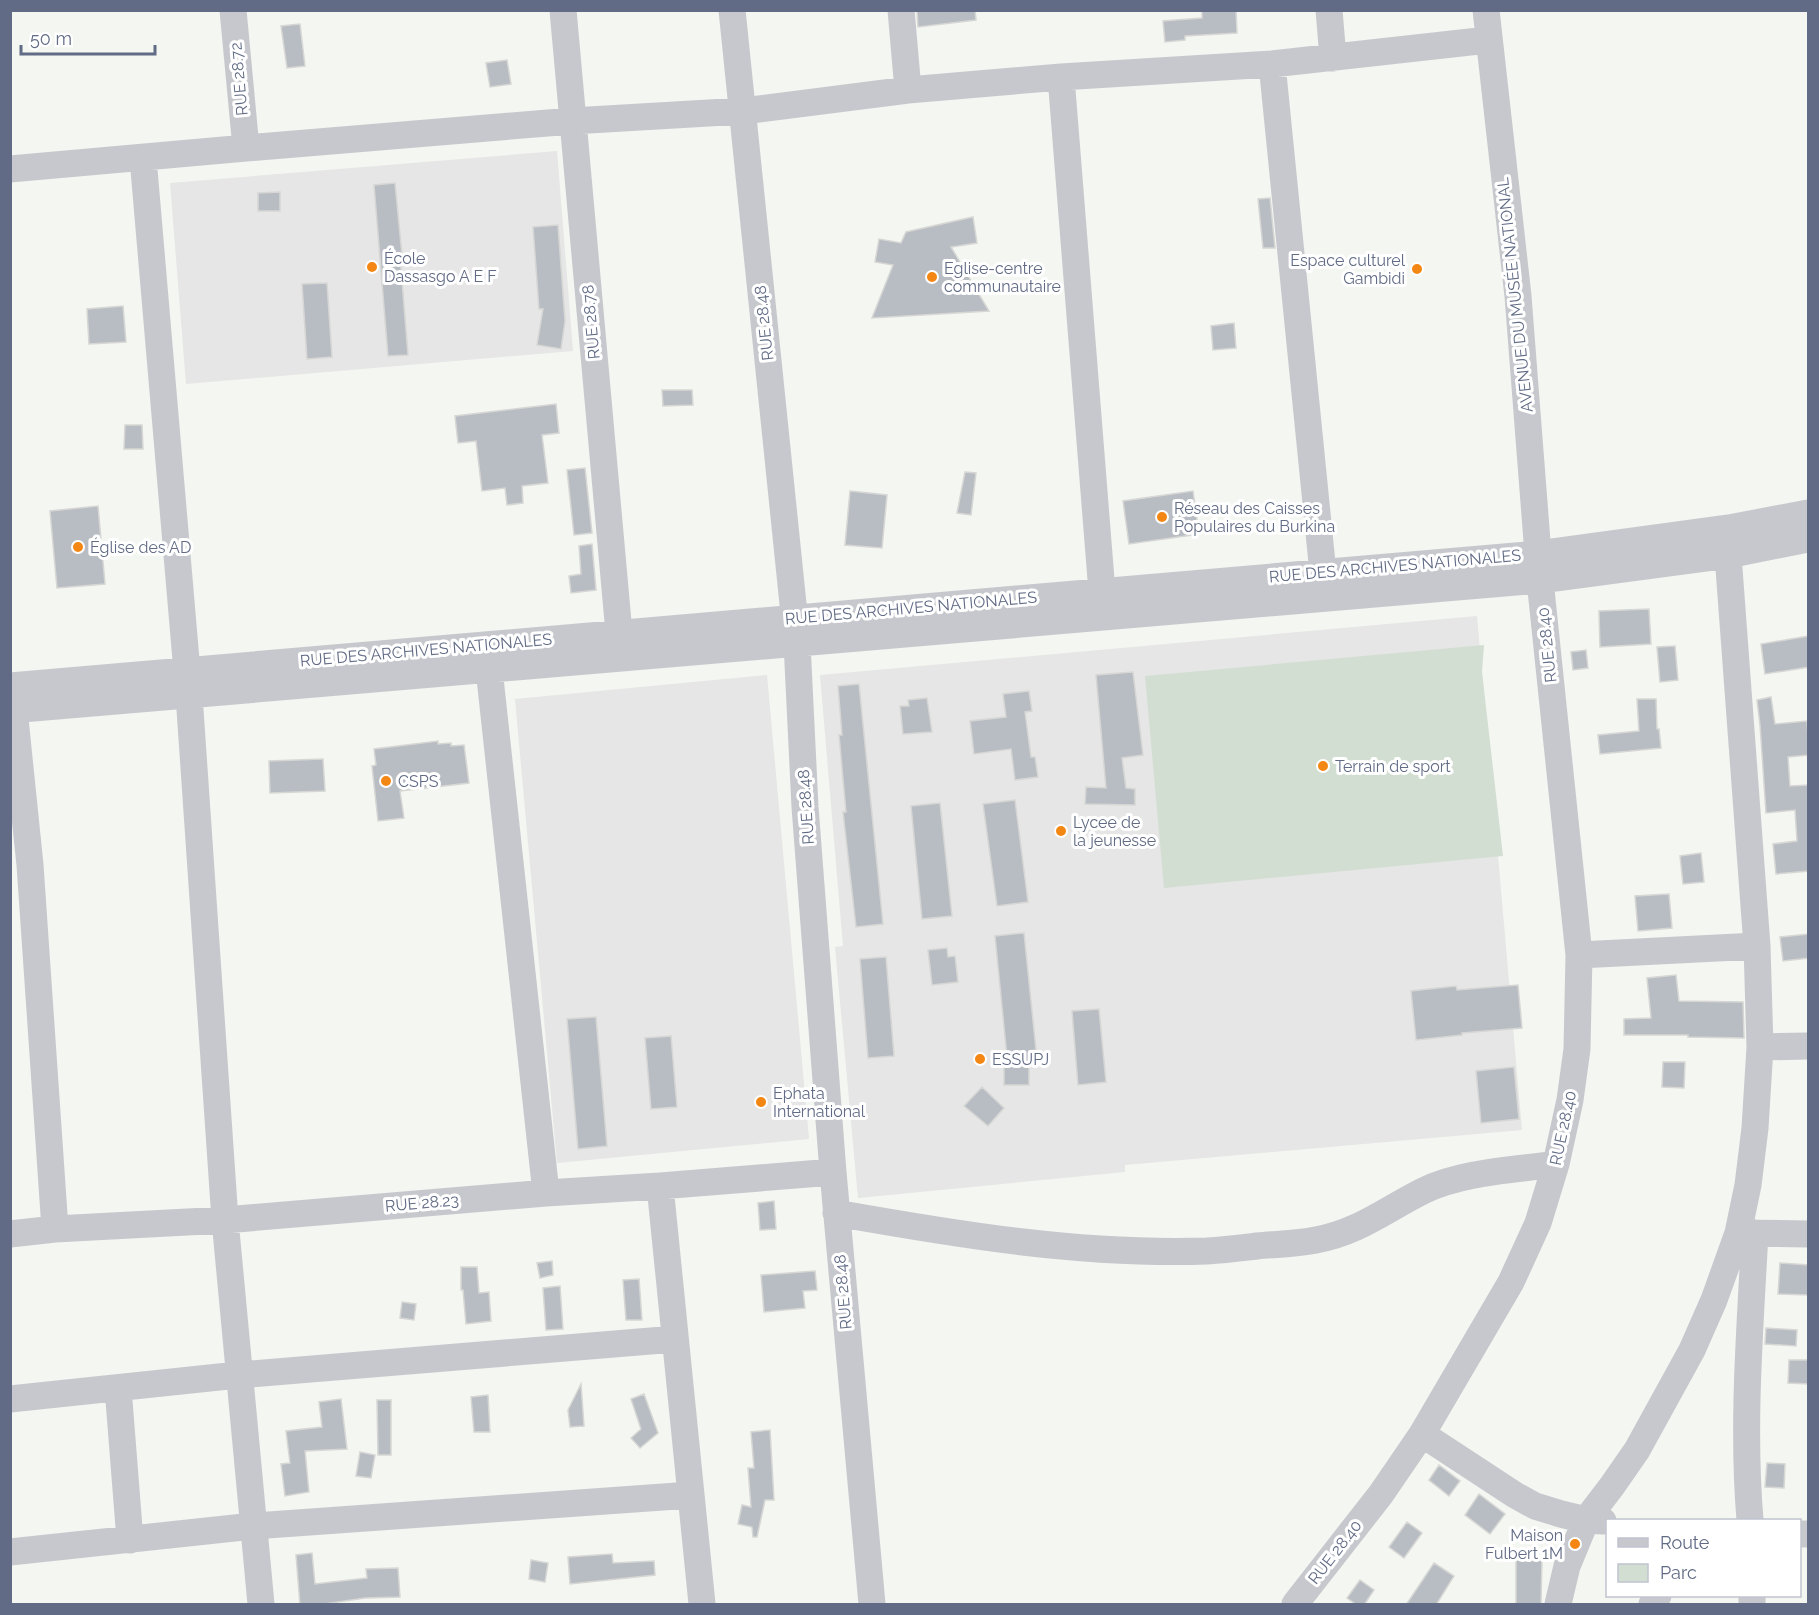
<svg xmlns="http://www.w3.org/2000/svg" width="1819" height="1615" font-family="Raleway,sans-serif">
<style>
.built{fill:#e5e6e5}
.green{fill:#d3ded2}
.building{fill:#b8bcc3;stroke:#d6d7d4;stroke-width:1.5}
.lines{fill:none;stroke-linecap:round;stroke-linejoin:round}
.minor{stroke:#c7c8cd;stroke-width:27}
.poi-dot{fill:#f48613;stroke:#fff;stroke-width:2}
.labels{text-anchor:middle;dominant-baseline:central;stroke-width:6;stroke-linejoin:round;paint-order:stroke}
.street-label{font-size:16px;fill:#616b85;stroke:#fff}
.poi-label{font-size:16px;fill:#616b85;stroke:#fff;text-anchor:start}
</style>
<rect width="100%" height="100%" fill="#f4f6f1"/>
<!-- built -->
<path class="built" d="M557,151L573,351L186,384L170,183Z
M1477,616L1522,1130L1125,1165V1172L858,1198L835,947L843,946L820,675Z
M767,675L809,1139L557,1163L515,699Z"/>
<!-- green -->
<path class="green" d="M1484,645L1482,672L1503,856L1164,888L1145,676Z"/>
<!-- building -->
<path class="building" d="M917,10H975L976,20L918,27Z
M1202,10H1236L1237,33L1185,36V40L1165,42L1163,21L1202,18Z
M300,24L305,66L287,68L281,26Z
M507,60L511,84L490,87L486,63Z
M395,183L402,255L400,256L408,355L388,356L374,185Z
M280,192V211H258V193Z
M1270,198L1275,248H1263L1258,199Z
M973,217L977,243L951,247L989,311L872,318L893,265L875,262L879,239L901,243L906,232Z
M558,225L565,321L561,349L537,345L543,309H539L533,227Z
M327,283L332,357L307,359L302,284Z
M123,306L126,342L89,344L87,309Z
M1234,323L1236,348L1213,350L1211,326Z
M662,390H692L693,405L663,406Z
M556,404L559,433L542,435L548,483L522,486L523,503L507,505L505,488L482,491L476,441L458,443L455,416Z
M125,425H142L143,449H124Z
M585,468L592,533L574,535L567,470Z
M965,472L976,473L971,515L957,513Z
M850,491L887,495L882,548L845,545Z
M1193,491L1199,534L1129,544L1123,501Z
M98,506L105,584L57,588L50,511Z
M592,544L596,590L571,593L569,576L581,574L579,546Z
M1649,609L1651,644L1600,647L1599,611Z
M1809,636V667L1765,674L1761,644Z
M1675,646L1678,680L1660,682L1657,647Z
M1586,650L1588,668L1573,670L1571,652Z
M1133,672L1143,755L1122,758L1126,788L1135,789V805L1085,804L1086,787L1106,788L1096,675Z
M859,684L883,924L856,927L843,812H846L839,735H842L838,686Z
M1029,691L1032,711L1025,712L1031,757H1035L1038,777L1015,780L1011,749L974,754L970,721L1006,717L1003,694Z
M1771,697L1775,724L1807,721L1809,755L1788,757L1790,786L1809,785V871L1776,874L1773,844L1797,841L1795,810L1766,813L1760,725L1757,700Z
M927,698L932,732L903,734L900,706H909L908,700Z
M1637,699H1656L1657,729H1659L1661,748L1600,754L1598,735L1639,731Z
M438,741V744L451,743V746L464,745L469,783L400,791L404,818L378,821L372,766L376,765L374,749Z
M323,759L325,791L270,793L269,761Z
M1015,800L1028,902L997,906L983,804Z
M940,803L952,916L922,919L911,806Z
M1701,853L1704,882L1683,884L1680,856Z
M1669,894L1672,928L1638,931L1635,896Z
M1024,933L1036,1050L1029,1051V1085H1004V1057H1007L995,936Z
M1809,934V958L1783,961L1780,937Z
M947,948L948,957L955,956L958,982L932,985L928,950Z
M886,957L894,1056L868,1058L860,959Z
M1676,975L1679,1001L1743,1002L1744,1038L1688,1037V1035H1624V1019L1651,1018L1647,978Z
M1518,985L1522,1028L1462,1033V1035L1416,1040L1411,991L1456,986L1457,990Z
M1099,1009L1106,1082L1078,1085L1072,1011Z
M596,1017L607,1146L578,1149L567,1019Z
M671,1036L677,1107L651,1109L645,1038Z
M1663,1062H1685L1684,1088L1662,1087Z
M1514,1067L1519,1119L1481,1123L1476,1071Z
M982,1087L1004,1108L988,1126L964,1106Z
M774,1201L776,1229L760,1230L758,1203Z
M552,1261L553,1275L540,1278L537,1263Z
M1780,1263L1809,1265V1295L1778,1294Z
M461,1267H477L479,1293L489,1292L491,1321L466,1324L463,1290H461Z
M815,1271L817,1290L803,1291L805,1308L764,1312L761,1275Z
M639,1279L642,1320H626L623,1280Z
M560,1286L563,1329L546,1330L543,1288Z
M402,1302L416,1304L414,1320L400,1318Z
M1766,1328L1797,1330L1796,1346L1765,1344Z
M1789,1360H1809V1384L1788,1383Z
M581,1384L584,1426L570,1427L568,1410Z
M644,1394L658,1433L640,1448L631,1438L641,1429L631,1399Z
M488,1395L490,1432H474L471,1397Z
M341,1399L347,1449L305,1451L309,1492L285,1496L281,1464L290,1463L286,1431L322,1427L319,1402Z
M377,1400H391V1455H378Z
M770,1430L774,1500H765L757,1537H753L752,1527L738,1524L742,1505L751,1507L748,1468H754L751,1432Z
M360,1452L375,1455L371,1478L356,1476Z
M1767,1463L1785,1464L1784,1488L1765,1487Z
M1439,1465L1460,1481L1449,1496L1429,1480Z
M1479,1494L1505,1514L1490,1534L1465,1515Z
M1407,1522L1422,1533L1404,1558L1389,1547Z
M312,1553L315,1584L367,1578L366,1569L398,1568L400,1597L365,1598L317,1605H300L296,1555Z
M612,1554L613,1563L654,1561L655,1575L570,1584L568,1557Z
M1516,1558H1542L1541,1605H1516Z
M531,1560L548,1563L545,1582L529,1579Z
M1434,1563L1454,1576L1436,1605H1406Z
M1360,1580L1374,1590L1364,1605H1357L1347,1598Z"/>
<g class="lines">
<!-- minor -->
<path class="minor" d="M233,10L246,148
M563,10L619,633
M732,10L797,643L805,807L833,1172L872,1604
M901,10L908,90
M1329,10L1333,58
M1272,64L1323,573
M1061,77L1102,592
M143,158L189,695L225,1220L261,1604
M10,169L246,148L572,121L743,111L908,90L1061,77L1272,64L1488,40
M489,669L546,1193
M10,686L1538,554L1729,528L1808,513
M14,709L30,865L55,1229
M10,710L1540,580L1728,555L1808,539
M1579,955L1757,946
M1760,1047L1808,1046
M660,1186L702,1604
M836,1213C960,1235 1081,1255 1207,1251C1224,1250 1240,1248 1257,1246C1276,1244 1297,1244 1316,1240C1359,1232 1385,1210 1423,1191C1461,1172 1514,1170 1556,1164
M1739,1233L1808,1234
M10,1234L55,1229L225,1220L546,1193L660,1186L833,1172
M118,1388L130,1540
M10,1399L238,1375L675,1339
M1422,1434L1515,1495L1535,1506L1561,1514L1586,1520L1603,1521
M1750,1520C1742,1425 1750,1329 1755,1233
M1800,1534H1808
M10,1552L253,1526L691,1495
M1752,1596V1604
M1295,1604L1381,1494L1422,1434L1511,1282L1538,1223L1556,1164L1570,1100L1577,1049L1579,955L1540,580L1518,296L1486,10
M1558,1604L1567,1566L1586,1520L1612,1486L1637,1450L1692,1350L1714,1300L1738,1233L1748,1185L1755,1128L1760,1047L1757,946L1728,555
M1652,1604L1658,1596"/>
</g>
<!-- markers -->
<g class="poi-dot">
<circle cx="372" cy="267" r="6"/>
<circle cx="1417" cy="269" r="6"/>
<circle cx="932" cy="277" r="6"/>
<circle cx="1162" cy="517" r="6"/>
<circle cx="78" cy="547" r="6"/>
<circle cx="1323" cy="766" r="6"/>
<circle cx="386" cy="781" r="6"/>
<circle cx="1061" cy="831" r="6"/>
<circle cx="980" cy="1059" r="6"/>
<circle cx="761" cy="1102" r="6"/>
<circle cx="1575" cy="1544" r="6"/>
</g>
<g class="labels">
<!-- street labels -->
<g class="street-label">
<text transform="translate(239 79) rotate(-95)">RUE 28.72</text>
<text transform="translate(1515 295) rotate(-96)">AVENUE DU MUSÉE NATIONAL</text>
<text transform="translate(591 322) rotate(-95)">RUE 28.78</text>
<text transform="translate(764 323) rotate(-96)">RUE 28.48</text>
<text transform="translate(1395 566) rotate(-5)">RUE DES ARCHIVES NATIONALES</text>
<text transform="translate(911 608) rotate(-5)">RUE DES ARCHIVES NATIONALES</text>
<text transform="translate(1547 645) rotate(-96)">RUE 28.40</text>
<text transform="translate(426 650) rotate(-5)">RUE DES ARCHIVES NATIONALES</text>
<text transform="translate(806 807) rotate(-94)">RUE 28.48</text>
<text transform="translate(1563 1128) rotate(-78)">RUE 28.40</text>
<text transform="translate(422 1203) rotate(-5)">RUE 28.23</text>
<text transform="translate(843 1292) rotate(-95)">RUE 28.48</text>
<text transform="translate(1335 1552) rotate(-52)">RUE 28.40</text>
</g>
<!-- poi labels -->
<g class="poi-label">
<text x="384" y="258">École<tspan x="384" dy="18">Dassasgo A E F</tspan></text>
<text x="1405" y="260" text-anchor="end">Espace culturel<tspan x="1405" dy="18">Gambidi</tspan></text>
<text x="944" y="268">Eglise-centre<tspan x="944" dy="18">communautaire</tspan></text>
<text x="1174" y="508">Réseau des Caisses<tspan x="1174" dy="18">Populaires du Burkina</tspan></text>
<text x="90" y="547">Église des AD</text>
<text x="1335" y="766">Terrain de sport</text>
<text x="398" y="781">CSPS</text>
<text x="1073" y="822">Lycee de<tspan x="1073" dy="18">la jeunesse</tspan></text>
<text x="992" y="1059">ESSUPJ</text>
<text x="773" y="1093">Ephata<tspan x="773" dy="18">International</tspan></text>
<text x="1563" y="1535" text-anchor="end">Maison<tspan x="1563" dy="18">Fulbert 1M</tspan></text>
</g>
</g>
<!-- border -->
<rect width="1819" height="1615" fill="none" stroke="#616b85" stroke-width="24"/>
<!-- legend -->
<rect x="1606" y="1519" width="195" height="78" fill="#ffffff" stroke="#c0c4ce" stroke-width="1.5"/>
<rect x="1618" y="1538" width="30" height="9" fill="#c7c8cd" stroke="#c0c4ce" stroke-width="1.5"/>
<text x="1660" y="1549" font-size="18" fill="#616b85">Route</text>
<rect x="1618" y="1564" width="30" height="18" fill="#d3ded2" stroke="#c0c4ce" stroke-width="1.5"/>
<text x="1660" y="1579" font-size="18" fill="#616b85">Parc</text>
<!-- scale -->
<path d="M21 45v9h134v-9" fill="none" stroke="#616b85" stroke-width="3"/>
<text x="30" y="45" font-size="18" fill="#616b85" stroke="#ffffff" stroke-width="4.5" paint-order="stroke">50 m</text>
</svg>
